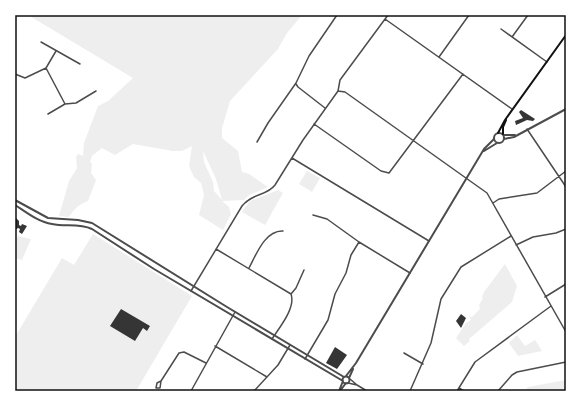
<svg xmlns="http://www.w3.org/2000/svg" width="581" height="406" font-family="Cabin,sans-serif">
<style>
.green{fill:#eee;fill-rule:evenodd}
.building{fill:#353535}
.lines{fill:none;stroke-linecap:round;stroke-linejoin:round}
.minor{stroke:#4c4c4c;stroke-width:1.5}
.tertiary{stroke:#4c4c4c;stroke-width:2}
.secondary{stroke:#111;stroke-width:2}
.neatline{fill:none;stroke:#111;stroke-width:1.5}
</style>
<rect width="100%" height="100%" fill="#fff"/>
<!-- green -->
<path class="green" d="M28,15H302L287,33L278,49L230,101L222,128V138L238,151L242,172L249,174L268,187L249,195L244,200L222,201L229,207L231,214L223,230L199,215L204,195L201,183L194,177L189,166L192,146L182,151H173L133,144L115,155L102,148L92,156L90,162L92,164L91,173L96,180L88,201C79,204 74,209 69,217L59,216L69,181L77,168L76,157L78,154L83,156L84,143L98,106L108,101L133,78ZM203,151L216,179L222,200L214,191L213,182L204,162Z
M307,171L320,178L312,192L299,184Z
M278,190L283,193L265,225L242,212L250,201Z
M93,234L192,296L136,391H15V337L62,258L74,265Z
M18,236L31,239L22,260L15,258V243Z
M505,264L517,286L512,302L469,339L470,341L464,346L456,338L466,323L471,320L469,316L472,317L480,309L479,305L483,298L482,297L484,292Z
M517,335L525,346L535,340L542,351L518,356L509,343Z
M566,380V391H524L528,387Z"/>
<!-- building -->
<path class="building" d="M521,110L535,119L533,121L527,120L516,125L515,121L523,118L519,112Z
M15,217L19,221V225L21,226L22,224L27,226L22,234L19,232L20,229L18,228L15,230Z
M121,309L150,326L147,331L143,328L135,341L110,326Z
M461,314L466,318L461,328L456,321Z
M335,347L347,355L337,369L326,363Z"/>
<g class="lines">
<!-- minor -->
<path class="minor" d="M385,19L512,109
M501,29L547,62
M512,37L528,15
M41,42L80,64
M439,57L469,15
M46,68L65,104L48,114
M15,74L25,78L46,68L56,51
M296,84L298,87L325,108
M338,91L345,92L487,193L566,332
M65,104L76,103L96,91
M314,124L381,171L389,173L463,74
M527,129L566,187
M257,142L268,123L296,83L309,56L337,15
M292,158L429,241
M493,203L499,199L537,193L566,171
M313,215L327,219L359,242L410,273
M516,245L533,237L556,233L566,229
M216,249L291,294C296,308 279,328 272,339
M249,268C256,255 265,230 283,231
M191,291L242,206C252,193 267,196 275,185L303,140L338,91L340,80L388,15
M291,294L296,288L304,270
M545,297L566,284
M215,346L267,377
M404,353L423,364
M305,359L328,320L335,294L346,273L351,255L359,242
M161,381L157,383L156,388H160L161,381L179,353L184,352L206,363
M348,383L357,385L350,379
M357,385L367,391
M459,388L464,391
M191,391L235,312
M254,391L278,365L290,345
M410,391L431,343L441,299L461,267L511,236
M457,391L475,362L551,306
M498,391L512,375L517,372L566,362"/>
<!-- tertiary -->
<path class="tertiary" d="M494 138a5 5 0 1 1 10 0a5 5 0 1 1-10 0Z
M504,135H515
M504,139L514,137L566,109
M484,151L497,143
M15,200L48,218L78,220L92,223L227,307L344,377
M15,205C26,212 38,222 52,224C65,227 79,223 92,229L154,269L343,381L339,391
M346,376L356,363L484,149L494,139
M342.5 380a3.5 3.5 0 1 1 7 0a3.5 3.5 0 1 1-7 0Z
M349,378L353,369
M340,391L346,383"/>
<!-- secondary -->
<path class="secondary" d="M498,133L505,120L566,35
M503,134V127L506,120"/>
</g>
<!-- border -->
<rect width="581" height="406" fill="none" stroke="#ffffff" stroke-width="32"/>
<rect x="16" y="16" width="549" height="374" class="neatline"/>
</svg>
